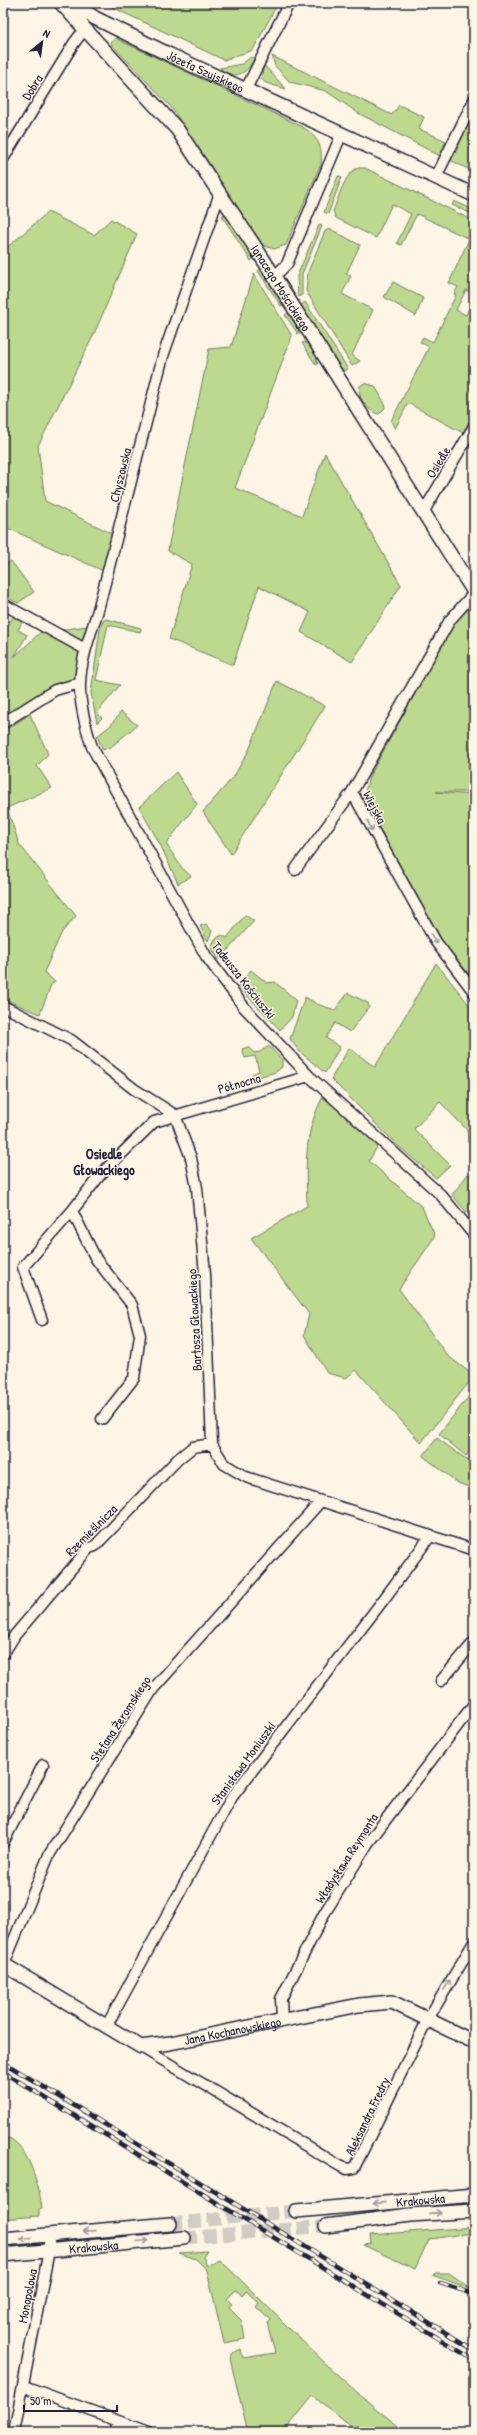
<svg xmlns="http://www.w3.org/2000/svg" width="477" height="2435" font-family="'Patrick Hand',sans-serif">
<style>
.green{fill:#bdd88f;stroke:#707d65}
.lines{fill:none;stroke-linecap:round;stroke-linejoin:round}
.tertiary-tunnel{stroke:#d0cbc3;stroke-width:13;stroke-dasharray:13 6;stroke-linecap:butt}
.minor-casing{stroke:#22223b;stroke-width:13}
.tertiary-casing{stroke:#22223b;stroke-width:16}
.minor{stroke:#fcf5e5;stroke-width:10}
.tertiary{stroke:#fcf5e5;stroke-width:13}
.rail-casing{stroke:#22223b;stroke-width:4.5}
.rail{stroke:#fcf5e5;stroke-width:3;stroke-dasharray:9;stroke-linecap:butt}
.oneway{stroke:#9a9698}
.labels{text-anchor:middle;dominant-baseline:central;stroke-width:3;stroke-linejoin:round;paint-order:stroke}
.street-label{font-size:13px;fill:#22223b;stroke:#fcf5e5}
.neighbourhood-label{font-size:14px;font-weight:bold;fill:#22223b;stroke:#fcf5e5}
</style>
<rect width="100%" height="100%" fill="#fcf5e5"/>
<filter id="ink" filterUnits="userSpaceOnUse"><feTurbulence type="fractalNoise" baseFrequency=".025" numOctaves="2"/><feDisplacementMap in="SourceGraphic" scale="8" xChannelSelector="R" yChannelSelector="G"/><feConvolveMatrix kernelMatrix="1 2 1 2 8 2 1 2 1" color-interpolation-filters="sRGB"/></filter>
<g filter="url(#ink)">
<!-- green -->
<path class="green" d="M103,3H278L253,50L224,60Z
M115,38L303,127C318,138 323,146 321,164L286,245L274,249L262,245L171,107L113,46L111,43Z
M272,56L392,115L399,105L424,117L419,129L446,141L440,156L358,113L326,91L290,82L275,66Z
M251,57L254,59C247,74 234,81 220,68L242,64Z
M264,65L286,89L266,83L261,79Z
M474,111V172L450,160Z
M358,168H365L474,221V294L466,290L456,310L466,315L469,308L474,311V413L463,433L408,403L395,429L391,421L429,347L420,342L423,337L433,342L456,295L454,294L458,287L449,283L469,239L417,214L401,245L397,243L411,214L392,204L376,238L336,218L333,211C339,198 344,173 358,168Z
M338,176L342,177L328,214L324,212Z
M454,201L474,210V215L452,205Z
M48,212L94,235L111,219L137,234L94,334L38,446L45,501L115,535L108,573L3,526V251Z
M225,214L254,257L251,261L222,216Z
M319,225L322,226L302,274V295L298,297L297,276Z
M330,229L360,245L346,274L351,276L342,294L373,310L352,355L360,361L352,366L306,291L308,272L325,231Z
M261,269L285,304L281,306L258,271Z
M254,274L292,336L235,488L302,516L325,453L401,585L352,662L301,632L310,612L259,586L233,665L169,639L192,564L168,551L169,544L209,349L231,347Z
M393,282L423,298L416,316L384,297Z
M305,302L348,369L345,371L338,365L301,305Z
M289,312L299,326L298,334L285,315Z
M304,342L309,344L318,358L316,360L318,364L316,365L302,343Z
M364,383L375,386L384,402L385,408L379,414C369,413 356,397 360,386Z
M11,561L34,592L18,603L3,595V566Z
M469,609L474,618V714L467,792H436L474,795V980L444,944L363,799L369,777L418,688L415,682L450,620Z
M13,617L22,622L18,630L27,635L14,657L45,628L52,631L94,625L80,683L55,690L3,723V633Z
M106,619L141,628L140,632L108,625L96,680L120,685L97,713L102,718L97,723L91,693L100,629L103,621Z
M277,681L325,706L231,854L203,812L234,776L249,750Z
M121,712L137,725L111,747L103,750L97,736L110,726Z
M30,714L48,754L37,766L52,788L7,808L19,844L76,916L62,932L44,972L55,982L51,985L40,1014L3,999V732Z
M176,772L197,804L166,844L182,868L191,876L178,884L161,846L139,807Z
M245,915L254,921L219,960L211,947L215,939L222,935L227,938Z
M206,924L212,931L208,941L200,926Z
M436,963L474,1011V1143H468L467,1130L440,1102L414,1129L450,1165L436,1178L398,1146L331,1079L349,1048L375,1067Z
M251,970L267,983L275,982L296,1000L292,1017L280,1030L238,986Z
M348,993L368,1003L369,1007L350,1032L335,1023L326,1038L340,1047L325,1073L299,1051L290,1039L305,997L317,1004L335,1010Z
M269,1046L282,1060V1067L276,1072L254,1078L252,1074L259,1071L255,1056L245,1058L242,1049L248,1047L254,1053L260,1052Z
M326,1091L381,1140L369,1161L422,1207L435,1236L399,1289L447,1355L474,1376L421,1443L356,1370L346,1378L327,1373L304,1335L309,1314L251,1238L307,1206C306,1160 303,1132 326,1091Z
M468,1174L474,1178V1213L470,1216L452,1195Z
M474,1390V1446L466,1456L439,1434Z
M437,1438L474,1465V1489L458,1483L423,1456Z
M9,2138C29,2147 40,2189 42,2209H39V2216L3,2219V2141Z
M474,2227V2234C458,2233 444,2238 429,2239L415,2269L363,2245L371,2244L370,2235Z
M207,2251L203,2257L207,2266L220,2260C281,2318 338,2382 406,2432H366L357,2425L354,2429L313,2396L284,2432H248L230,2359L233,2353L241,2349L243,2358L275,2353L267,2323L270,2320L256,2307L259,2303L246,2291L242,2295L236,2290L227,2299L232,2304L229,2308L242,2321L245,2339L224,2343L207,2270L196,2259L179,2253Z
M435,2273H449L474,2290L432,2275Z"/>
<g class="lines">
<!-- tertiary-tunnel -->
<path class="tertiary-tunnel" d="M170,2224L296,2211
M184,2238L326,2226"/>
<defs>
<path id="minor" d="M246,89L289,3
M3,159L74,43L84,30
M436,177L474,100
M220,193L163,356L98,610C91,633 81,658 80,683C79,703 86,728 92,747L206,956L244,1007L309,1076L441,1195L474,1235
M274,277L287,264L342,133
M424,511L474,426
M3,604L85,649
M3,723L55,690L80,683
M352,792L436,942L474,992
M295,870L352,792L450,620L474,593
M3,1006L71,1040L134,1089L175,1115L191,1158L197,1188L205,1274L212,1444L224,1464L246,1477L474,1550
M42,1320L23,1267L72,1211
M102,1419L134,1378L140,1335L132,1305L96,1259L72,1211L101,1174L154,1122L309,1076
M3,1654L15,1635L89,1548L95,1546L178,1459L193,1447L212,1444
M441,1681L474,1642
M3,1843L43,1765
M4,1964L49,1855L153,1689L321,1501
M282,2020L281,1999L324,1914L368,1843L474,1704
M106,2027L232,1797L384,1599L431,1535
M141,2047L340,2166L347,2169L354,2168L428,2019L474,1942
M24,2386L148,2432
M14,2432L49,2250V2236
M115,2432L118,2421"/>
<g id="tertiary">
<path id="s1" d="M61,3L177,129L263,259L474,592"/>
<path id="s2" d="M72,3L95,18L170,55L474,195"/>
<path id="s3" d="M3,1964L141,2047L170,2043L359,2005L392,2002L474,2042"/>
<path id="s4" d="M296,2211L474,2195"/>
<path d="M326,2226L410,2215L474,2211"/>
<path d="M3,2239L170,2224"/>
<path id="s5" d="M3,2255L184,2238"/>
</g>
</defs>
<!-- minor casing -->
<use href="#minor" class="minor-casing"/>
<!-- tertiary casing -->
<use href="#tertiary" class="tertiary-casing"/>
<!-- minor -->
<use href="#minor" class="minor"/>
<!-- tertiary -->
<use href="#tertiary" class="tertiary"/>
<defs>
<path id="rail" d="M3,2062L474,2350
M3,2072L474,2360
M440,2283L474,2294"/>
</defs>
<!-- rail casing -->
<use href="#rail" class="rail-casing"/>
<!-- rail -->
<use href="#rail" class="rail"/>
</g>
<!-- one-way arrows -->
<defs><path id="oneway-shaft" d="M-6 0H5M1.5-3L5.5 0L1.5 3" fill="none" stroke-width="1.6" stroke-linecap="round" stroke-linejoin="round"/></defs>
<g class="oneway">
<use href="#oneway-shaft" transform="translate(370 826) rotate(62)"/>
<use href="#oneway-shaft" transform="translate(434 939) rotate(58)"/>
<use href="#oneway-shaft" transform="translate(447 1985) rotate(-60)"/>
<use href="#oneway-shaft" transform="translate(379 2203) rotate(174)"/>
<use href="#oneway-shaft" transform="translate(435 2213) rotate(-4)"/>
<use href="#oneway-shaft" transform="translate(89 2231) rotate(175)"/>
<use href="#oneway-shaft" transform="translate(26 2238) rotate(175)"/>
<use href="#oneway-shaft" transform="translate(143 2241) rotate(-5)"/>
</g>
</g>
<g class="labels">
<!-- street labels -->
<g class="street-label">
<text stroke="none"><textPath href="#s2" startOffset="150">Józefa Szujskiego</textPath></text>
<text transform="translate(32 87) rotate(-58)">Dobra</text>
<text stroke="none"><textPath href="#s1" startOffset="361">Ignacego Mościckiego</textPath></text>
<text transform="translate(438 462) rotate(-59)">Osiedle</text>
<text transform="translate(120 475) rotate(-76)">Chyszowska</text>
<text transform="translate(375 807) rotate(62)">Wiejska</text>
<text transform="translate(244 980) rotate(52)">Tadeusza Kościuszki</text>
<text transform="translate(239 1083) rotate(-16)">Północna</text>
<text transform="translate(194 1320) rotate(-93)">Bartosza Głowackiego</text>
<text transform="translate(91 1530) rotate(-45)">Rzemieślnicza</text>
<text transform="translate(120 1719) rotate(-57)">Stefana Żeromskiego</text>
<text transform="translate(243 1763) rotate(-54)">Stanisława Moniuszki</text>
<text transform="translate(346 1858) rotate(-57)">Władysława Reymonta</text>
<text stroke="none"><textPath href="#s3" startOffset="254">Jana Kochanowskiego</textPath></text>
<text transform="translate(367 2116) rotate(-64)">Aleksandra Fredry</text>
<text stroke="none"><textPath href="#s4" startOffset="125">Krakowska</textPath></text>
<text stroke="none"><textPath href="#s5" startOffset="91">Krakowska</textPath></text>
<text transform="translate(27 2296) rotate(-79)">Monopolowa</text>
</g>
<!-- neighbourhood labels -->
<g class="neighbourhood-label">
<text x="104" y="1153">Osiedle<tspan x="104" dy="16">Głowackiego</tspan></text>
</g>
</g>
<!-- margin -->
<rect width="477" height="2435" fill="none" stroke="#fcf5e5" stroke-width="16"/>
<rect x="8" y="8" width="461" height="2419" fill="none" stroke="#22223b" stroke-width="1.5" filter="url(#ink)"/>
<!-- north arrow -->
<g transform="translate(42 42) rotate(29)" stroke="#fcf5e5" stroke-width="3" paint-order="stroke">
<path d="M0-3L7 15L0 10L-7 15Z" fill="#22223b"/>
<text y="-6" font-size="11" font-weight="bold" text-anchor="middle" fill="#22223b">N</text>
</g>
<!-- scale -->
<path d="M24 2405v6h93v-6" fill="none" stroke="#22223b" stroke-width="2"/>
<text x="30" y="2405" font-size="12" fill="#22223b" stroke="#fcf5e5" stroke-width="3" paint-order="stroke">50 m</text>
</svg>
